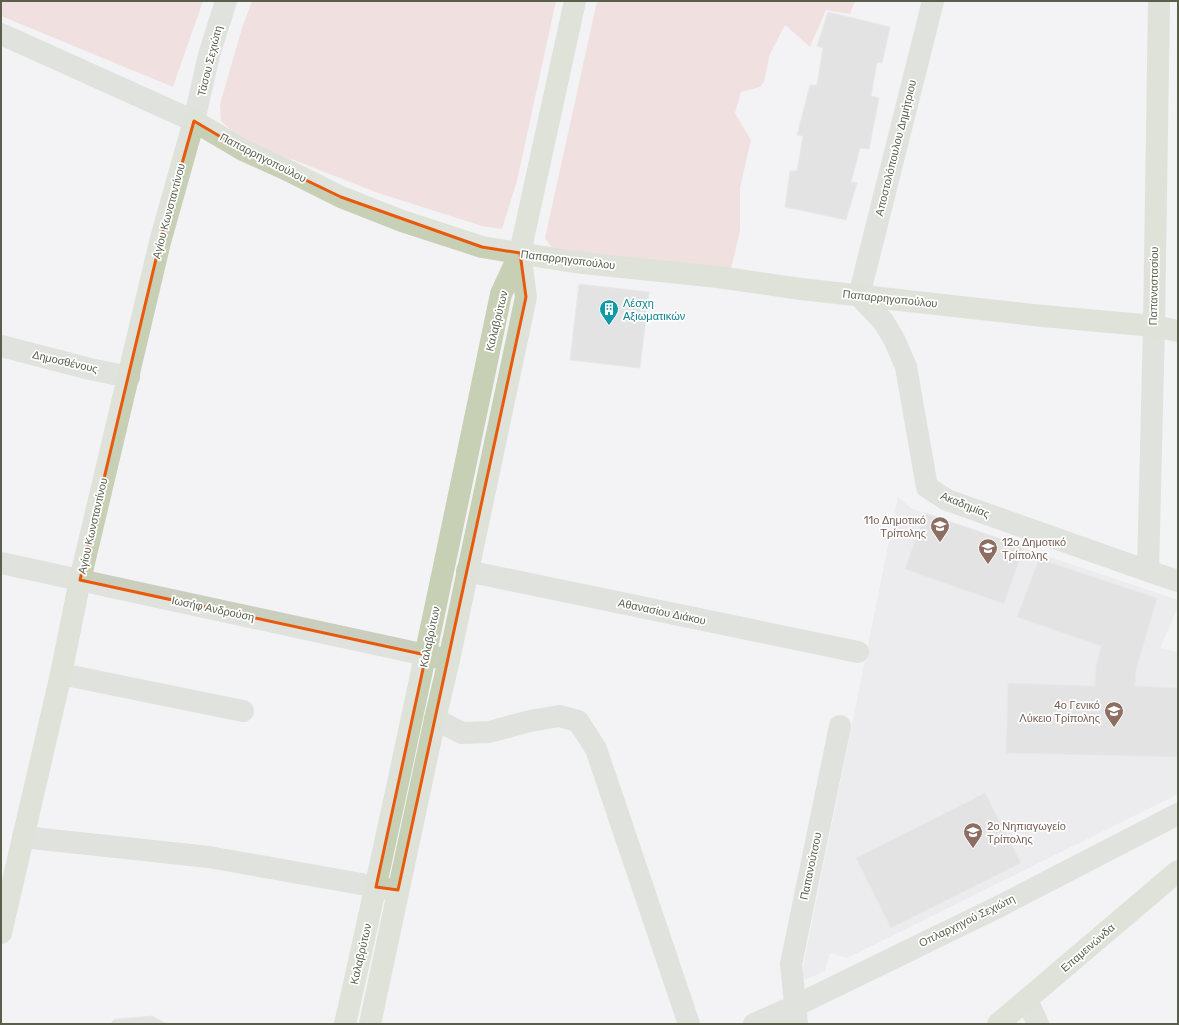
<svg xmlns="http://www.w3.org/2000/svg" width="1179" height="1025" font-family="Rubik,sans-serif">
<style>
.education{fill:#e4e4e6}
.green{fill:#eecdc6}
.building{fill:#cfd1ca;stroke:#daddd7}
.lines{fill:none;stroke-linecap:round;stroke-linejoin:round}
.minor{stroke:#cacebf;stroke-width:22}
.major{stroke:#c7cfb5;stroke-width:22}
.marked{fill:none;stroke:#e8590c;stroke-width:3;stroke-linejoin:round}
.labels{text-anchor:middle;dominant-baseline:central;stroke-width:3.5;stroke-linejoin:round;paint-order:stroke}
.street-label{font-size:11px;fill:#5a5f4b;stroke:#fff}
.culture-label{font-size:11px;fill:#0d838f;stroke:#fff;text-anchor:start}
.education-label{font-size:11px;fill:#785e54;stroke:#fff;text-anchor:end}
</style>
<rect width="100%" height="100%" fill="#f3f3f5"/>
<!-- education -->
<path class="education" d="M898,497L911,508L1038,553L1178,600V607L1160,648L1178,652V794L847,958L830,953L825,971L800,982Z"/>
<!-- green -->
<path class="green" d="M1,1H203L173,87L1,16Z
M252,1H556L517,181L502,229L482,226L378,193L240,139L221,121L220,104L242,28Z
M597,1H855L850,14L826,10L810,47L785,25L770,54L764,82L760,87L741,92L735,113L751,140L740,188V231L731,269L556,253L545,238Z"/>
<!-- building -->
<path class="building" d="M828,12L890,27L882,63L877,62L871,96L879,98L869,149L860,148L851,182L857,183L846,220L785,207L790,171H797L803,136L797,135L810,85H817L823,48L817,46Z
M579,284L649,292L640,368L570,360Z
M925,513L1024,547L1004,604L905,569Z
M1039,559L1157,598L1136,670L1135,686L1178,688V757L1006,753L1008,683L1095,686L1096,667L1101,646L1017,617Z
M985,793L1021,863L891,928L856,858Z
M152,1016L167,1024H110L115,1019Z"/>
<g class="lines">
<!-- minor -->
<path class="minor" d="M933,1L859,296L883,321L894,339L906,367L927,487L947,500L1148,571L1178,581
M1,34L194,121L209,55L226,1
M1,346L90,369L129,377
M1,563L449,660
M467,571L858,652
M1148,571L1154,326
M61,674L243,711
M435,719L462,733L489,732L530,721L559,716L578,721L596,749L689,1024
M23,837L209,857L395,890
M1027,1000L1038,1024
M754,1024L795,1006L1000,906L1178,814
M797,1024L791,964L840,726"/>
<!-- major -->
<path class="major" d="M1154,326L1159,1
M1,933L61,674L80,580L160,242L194,121L243,150L285,169L341,197L402,221L482,247L574,262L718,277L801,289L1043,316L1154,326L1178,331
M345,1024C400,781 450,538 501,294L520,253L575,1
M370,1024L435,719L449,660L526,297L520,253
M998,1024L1178,871"/>
</g>
<!-- marked area -->
<path d="M0 0H1179V1025H0ZM194,121L243,150L341,197L482,247L520,253L526,297L398,890L376,887L426,655L80,580L160,242Z" fill="#f3f3f5" fill-opacity=".55" fill-rule="evenodd"/>
<path class="marked" d="M194,121L243,150L341,197L482,247L520,253L526,297L398,890L376,887L426,655L80,580L160,242Z"/>
<!-- icons -->
<defs>
<symbol id="building-pin" viewBox="-11 -11 22 30"><path d="M0 17L-7.5 6A9.5 9.5 0 1 1 7.5 6Z" fill="#0f9aa8" stroke="#fff"/><path d="M-4-6H4V6H1V3H-1V6H-4ZM-2.5-4.3h1.7v1.8h-1.7ZM.8-4.3h1.7v1.8H.8ZM-2.5-1h1.7V.8h-1.7ZM.8-1h1.7V.8H.8Z" fill="#fff"/></symbol>
<symbol id="school-pin" viewBox="-11 -11 22 30"><path d="M0 17L-7.5 6A9.5 9.5 0 1 1 7.5 6Z" fill="#8d6e63" stroke="#fff"/><path d="M0-5L7-2L0 1L-7-2ZM-4 1L0 2.5L4 1V4Q0 6-4 4Z" fill="#fff"/></symbol>
</defs>
<g fill-rule="evenodd">
<use href="#building-pin" x="598" y="298" width="22" height="30"/>
<use href="#school-pin" x="929" y="515" width="22" height="30"/>
<use href="#school-pin" x="977" y="537" width="22" height="30"/>
<use href="#school-pin" x="1103" y="700" width="22" height="30"/>
<use href="#school-pin" x="962" y="821" width="22" height="30"/>
</g>
<g class="labels">
<!-- street labels -->
<g class="street-label">
<text transform="translate(210 61) rotate(-76)">Τάσου Σεχιώτη</text>
<text transform="translate(896 148) rotate(-76)">Αποστολόπουλου Δημήτριου</text>
<text transform="translate(263 158) rotate(27)">Παπαρρηγοπούλου</text>
<text transform="translate(169 211) rotate(-75)">Αγίου Κωνσταντίνου</text>
<text transform="translate(568 260) rotate(7)">Παπαρρηγοπούλου</text>
<text transform="translate(1154 286) rotate(-89)">Παπαναστασίου</text>
<text transform="translate(890 299) rotate(6)">Παπαρρηγοπούλου</text>
<text transform="translate(497 321) rotate(-76)">Καλαβρύτων</text>
<text transform="translate(65 362) rotate(13)">Δημοσθένους</text>
<text transform="translate(965 505) rotate(22)">Ακαδημίας</text>
<text transform="translate(93 526) rotate(-77)">Αγίου Κωνσταντίνου</text>
<text transform="translate(213 609) rotate(12)">Ιωσήφ Ανδρούση</text>
<text transform="translate(662 612) rotate(12)">Αθανασίου Διάκου</text>
<text transform="translate(430 637) rotate(-78)">Καλαβρύτων</text>
<text transform="translate(811 866) rotate(-78)">Παπανούτσου</text>
<text transform="translate(967 921) rotate(-26)">Οπλαρχηγού Σεχιώτη</text>
<text transform="translate(1088 948) rotate(-41)">Επαμεινώνδα</text>
<text transform="translate(361 954) rotate(-77)">Καλαβρύτων</text>
</g>
<!-- culture labels -->
<g class="culture-label">
<text x="623" y="303">Λέσχη<tspan x="623" dy="13">Αξιωματικών</tspan></text>
</g>
<!-- education labels -->
<g class="education-label">
<text x="926" y="520">11ο Δημοτικό<tspan x="926" dy="13">Τρίπολης</tspan></text>
<text x="1002" y="542" text-anchor="start">12ο Δημοτικό<tspan x="1002" dy="13">Τρίπολης</tspan></text>
<text x="1100" y="705">4ο Γενικό<tspan x="1100" dy="13">Λύκειο Τρίπολης</tspan></text>
<text x="987" y="826" text-anchor="start">2ο Νηπιαγωγείο<tspan x="987" dy="13">Τρίπολης</tspan></text>
</g>
</g>
<!-- border -->
<rect width="1179" height="1025" fill="none" stroke="#5a5f4b" stroke-width="4"/>
</svg>
